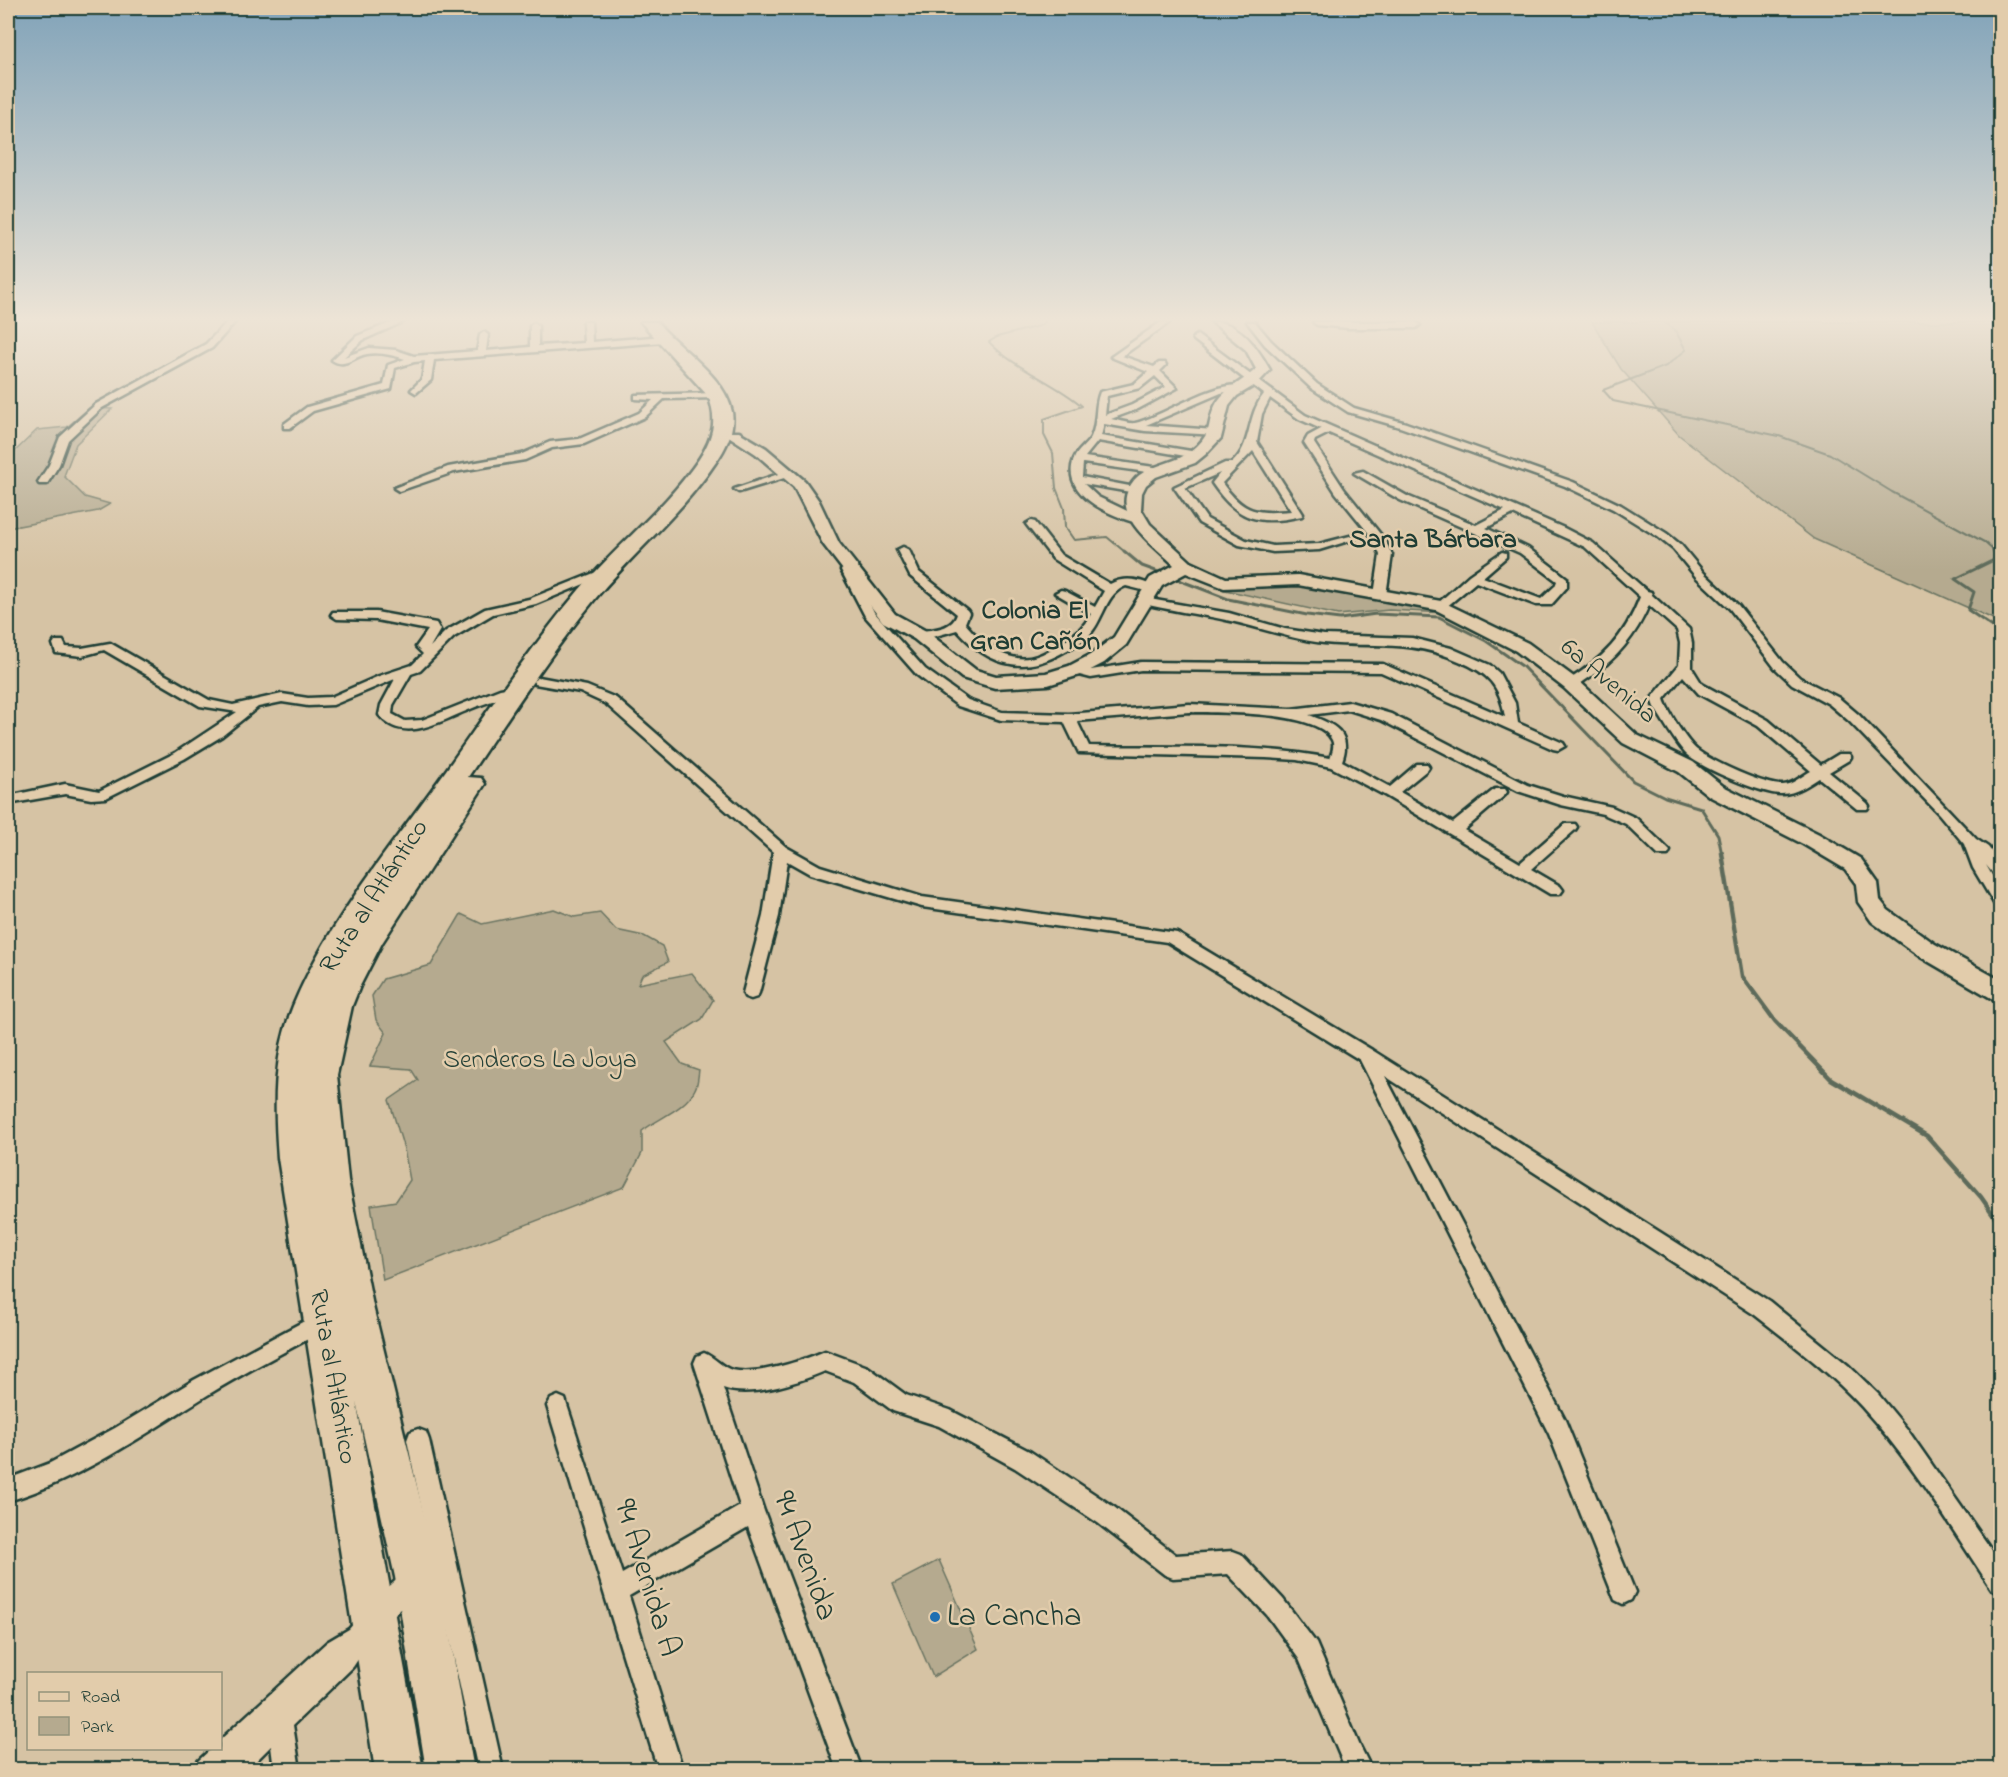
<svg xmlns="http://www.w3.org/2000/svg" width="2008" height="1777" font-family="'Indie Flower',sans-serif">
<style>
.green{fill:#b5aa8f;stroke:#6a7462;stroke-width:1.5}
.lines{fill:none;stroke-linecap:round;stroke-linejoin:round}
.stream-far2{stroke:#5d6b5a;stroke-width:2}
.stream-far1{stroke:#5d6b5a;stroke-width:3}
.stream{stroke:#5d6b5a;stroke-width:4.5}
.street-casing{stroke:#1f3d34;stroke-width:5}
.secondary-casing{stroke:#1f3d34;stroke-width:5}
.highway-casing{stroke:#1f3d34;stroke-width:5}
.street{fill:#e2ccab;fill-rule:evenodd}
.secondary{fill:#e2ccab;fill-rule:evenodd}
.highway{fill:#e2ccab;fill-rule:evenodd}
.poi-dot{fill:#1f6fb2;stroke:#e2ccab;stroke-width:2}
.labels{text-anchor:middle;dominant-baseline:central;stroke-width:5;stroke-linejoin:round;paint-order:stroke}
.street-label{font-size:26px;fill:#1f3d34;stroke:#e2ccab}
.park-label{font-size:26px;fill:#264239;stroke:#e2ccab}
.far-district-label{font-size:27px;font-weight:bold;fill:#1f3d34;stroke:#e2ccab}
.near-street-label{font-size:32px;fill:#1f3d34;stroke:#e2ccab}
.near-poi-label{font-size:32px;fill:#1f3d34;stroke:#e2ccab;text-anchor:start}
</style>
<rect width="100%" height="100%" fill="#d6c3a4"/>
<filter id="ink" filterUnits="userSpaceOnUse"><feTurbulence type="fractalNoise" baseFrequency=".0167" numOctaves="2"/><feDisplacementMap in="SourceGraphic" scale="12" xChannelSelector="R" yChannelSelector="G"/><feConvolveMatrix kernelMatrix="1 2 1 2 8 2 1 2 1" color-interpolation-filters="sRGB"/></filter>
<g filter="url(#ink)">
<!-- green -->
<path class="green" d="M1592,322H2000V622L1814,539L1679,435L1621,369Z
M89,408L112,409L76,444L64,476L85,497L110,504L98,511L8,528V458L37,430L67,427Z
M1299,581L1443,610L1444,613L1389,610L1338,615L1216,588L1218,584Z
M554,909L574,917L600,913L616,930L644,936L662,946L668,962L642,975L638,984L692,973L713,1000L702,1019L666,1042L682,1064L699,1070C698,1076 698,1084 695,1089C686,1109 658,1118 642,1131V1153L624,1187L383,1280L371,1205L396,1201L410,1180L404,1149L389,1100L418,1080L411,1069L370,1066L386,1033L376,1020L372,996L383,979L431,965L461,914L482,924Z
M939,1560L978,1649L933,1677L893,1584Z"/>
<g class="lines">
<!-- stream-far2 -->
<path class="stream-far2" d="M1045,322L1039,326L997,337L989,342C1016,370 1053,381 1082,406L1044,419V435L1053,453L1056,488L1064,508L1065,527L1074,540L1107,537L1125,552
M1664,322L1675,330L1686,350L1666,366L1603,390L1613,401L1779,436L1830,454L1892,492L1984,542L1995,552"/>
<!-- stream-far1 -->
<path class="stream-far1" d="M1124,551L1142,566L1164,574
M1993,551L2000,557L1955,579L1974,592L1968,610L2000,632
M1171,577L1228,599L1307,615L1340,619L1376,614L1439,617L1486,641L1522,666L1633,781L1665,797L1701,808L1718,835L1722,855"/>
<!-- stream -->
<path class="stream" d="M1722,853L1742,976L1775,1021L1831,1079L1927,1136L1981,1197L2000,1224"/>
<defs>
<path id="street" d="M227,322H235L212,348L102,408L68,440L59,465L47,484H39L38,482L49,465L60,437L96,404L206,344Z
M393,322H403L363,340L344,357L369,348L396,350L414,356L477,351L480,335L484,332L488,335L486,351L530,347V326L534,323L538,326V346L584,343L583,322H591L592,342L664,336L668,339L664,342L434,360L431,380L416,393L411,390L422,379L425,361L414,362L395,368L391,389L313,411L290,428H284V424L307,407L384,385L388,365L405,359C393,355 379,352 367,354C354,356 345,369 332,360L357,336Z
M1161,322H1170L1122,356L1154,367L1159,363H1165L1166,365L1160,371L1177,388L1138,409L1111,419C1118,420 1128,424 1135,423C1159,419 1225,374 1246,388L1221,393L1146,425L1215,430L1220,433L1218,435L1145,431L1104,424L1101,436L1197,452L1202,455L1197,458L1098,441L1085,457L1161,468L1166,471L1161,474L1083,463L1082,477L1140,488L1141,490L1136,493L1084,484L1098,497L1144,519V523L1140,524C1111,516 1060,495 1074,459C1077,450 1087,445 1091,437C1098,423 1094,406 1100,392L1134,384L1148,372L1111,357ZM1155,376L1166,387L1132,405L1105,415L1107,396L1140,388Z
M1247,322H1255L1271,341L1317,384L1354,408L1406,423L1573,482L1621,505L1666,533L1681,545L1704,573L1738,605L1783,662L1800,678L1839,698L1859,715L1976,839L1988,847L2000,863V877L1995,876L1986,865L2000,889V906L1995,905L1973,868L1964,844L1939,814L1849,721L1829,704L1792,684L1775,668L1730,609L1696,577L1673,549L1658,537L1613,509L1565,486L1400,427L1348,412L1311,388L1265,345Z
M1313,322H1416L1420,325L1416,328H1348L1317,325Z
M1197,335L1305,415L1564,528L1593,543L1647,591L1651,592L1652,595L1689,629L1692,643V668L1702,684L1768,720L1821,765L1839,754H1849L1851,757L1849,760L1829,772L1867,803L1869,806L1867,809H1857L1819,778C1808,785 1795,794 1782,794C1763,795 1696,766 1685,753C1673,739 1664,722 1654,707L1651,699L1679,665L1680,643L1677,630L1649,605C1636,636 1616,660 1587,679C1580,684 1575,689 1567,687L1565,684L1567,681C1604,658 1624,638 1640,597L1585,547L1513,514L1486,528L1528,548L1567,578V587L1551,605H1536L1476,582L1445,608H1437V604L1469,575L1502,552L1506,553V557L1483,577L1541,599L1555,586L1557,581L1520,553L1400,500L1354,473L1363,471L1407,496L1476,525L1505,510L1329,433L1315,440L1314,443L1344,489L1385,540L1392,555L1386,595L1384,597H1376L1374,595L1380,555L1375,541L1336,493L1304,443L1308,436L1321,429L1299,419L1270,398L1262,414L1257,442L1303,514L1302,516C1258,526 1237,520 1212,483L1220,473L1185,488L1207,519L1246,540L1273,546L1319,544L1350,536L1355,539L1319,550L1273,552L1239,545L1199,523L1174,487L1225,463H1232C1253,444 1246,416 1264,394L1194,340L1193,338ZM1253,451L1291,511C1255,514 1244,513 1222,483ZM1683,676L1699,694L1758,726L1811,771C1803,775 1792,785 1783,785C1765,786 1711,761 1697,750C1687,742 1668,712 1664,699Z
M717,393L722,396L720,398L664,399L645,417L584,444L552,448L525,460L454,472L399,491L394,488L448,467L522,454L550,442L579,439L639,413L653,400L635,399V395Z
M790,470L795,473L794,475L739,492L734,489Z
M1031,521L1035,522L1061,555L1110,584C1124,576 1144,579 1156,589L1150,592L1126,586C1106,593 1104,618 1091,633C1083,642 1071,648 1060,654C1020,676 986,663 957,630L932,637L916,638V632C930,629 952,631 957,614L910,576L897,550L903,547L909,550L919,572L967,610L969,613L965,623C981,643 1009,666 1037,656C1044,654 1051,649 1058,645C1072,637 1083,629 1091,614L1055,593L1061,590L1065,591L1095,607L1104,591L1053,559L1026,524Z
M609,567L615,570L613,572L536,604L493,614L454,637L420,671L411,674L393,705L392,714L405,721L422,720L500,689L513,687L519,691L517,694L506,696C493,701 479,705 466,711C439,722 402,744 379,715L381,705L395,679L333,705L308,706L282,702L258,707L222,736L184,759L106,798L91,799L65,794L8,804V796L65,784L99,791L175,753L237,712L200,706L104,650L82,656L56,653L53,644L55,641H63L66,647L82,648L110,643L209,700L233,705L282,694L308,698L331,697L379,676L412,665L423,654L416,647L428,630L376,620L337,619L331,615L333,612H376L436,623L440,630L430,647L446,631L485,609L529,599Z
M847,567L853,570L874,612L925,669L968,700L1002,712L1069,714L1189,704L1291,709L1350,702L1391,714L1528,785L1563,796L1612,807L1636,818L1670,851L1668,855H1658L1626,824L1603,814L1561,805L1518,791L1381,720L1349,710L1309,715C1333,724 1353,732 1342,761L1390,787L1417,764H1427L1429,767L1427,770L1400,792L1453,823L1495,789H1505L1507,792L1505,795L1464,830L1520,863L1565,824H1575L1577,827L1575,830L1531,869L1560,886L1563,890L1560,894H1550L1386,796L1331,767L1297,760L1266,758L1079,753L1064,722L1001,720L958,706L917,675L865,616L841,570ZM1189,712C1218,713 1318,710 1332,740C1335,746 1332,752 1330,758C1251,743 1169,748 1089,746L1077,721Z
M1144,598L1229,613L1285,629L1324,635L1412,638L1451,648L1490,665L1499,673L1515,703L1518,723L1563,743L1565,746L1558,750L1553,749L1381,672L1141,670L1091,678L1072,673L1070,670L1072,667L1091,670L1141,662L1383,664L1505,717C1500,685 1488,673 1459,661C1410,639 1374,648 1324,643C1290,639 1259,627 1226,620C1197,614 1168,610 1140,603L1138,601Z
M539,677L587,686L616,698L786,847L820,866L922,897L1177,933L1372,1050L1769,1301L1849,1366L1878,1394L1907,1429L2000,1562V1592L1992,1589C1951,1528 1912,1462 1862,1407C1830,1372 1792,1344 1755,1315L1385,1076L1565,1420L1635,1592L1631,1600L1623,1604L1615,1600L1549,1434L1360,1060L1167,942L922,907L810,874L787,861L779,916L759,993L757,997L751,999L745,997L743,993L763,916L773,852L606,704L580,692L535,684L533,681Z
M323,1311L330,1313L333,1320L330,1327C289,1350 246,1371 206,1396C143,1435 80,1480 8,1501V1479L50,1463L115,1428L194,1380Z
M825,1351L868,1367L906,1395L950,1410L1031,1452L1114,1507L1176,1555L1233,1551L1241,1554L1283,1599L1316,1643L1359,1744L1372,1770H1346L1299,1659L1267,1615L1228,1574L1173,1578L1165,1575L1098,1523L1015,1468L939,1426L893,1411L854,1382L825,1371C799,1382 750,1399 723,1388L764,1511L862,1770H837L748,1527L629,1596L683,1770H658L547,1406L551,1399L558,1396L565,1399L622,1574L740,1506L694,1363L697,1356L704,1353C714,1357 723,1368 732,1370C758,1376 801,1361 825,1351Z
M418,1429L426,1432L429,1440L503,1770H478L407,1440L410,1432Z
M411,1570L419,1574L423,1582L419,1590L374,1635L353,1667L293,1725L300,1770H274L271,1746L247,1770H195L198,1761L212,1748H220V1740L327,1642L349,1629L374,1600L403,1574Z"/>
<path id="secondary" d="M1212,322C1239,320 1258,348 1270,370L1257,384L1237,396L1229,406L1221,438L1206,454L1195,463L1156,477L1146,485L1142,493L1141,509L1150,524L1191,562L1226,578L1298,575L1441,601L1528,643L1578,680L1637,735L1693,762L1723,786L1819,834L1861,859L1878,883L1880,900L1888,910L1935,944L2000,980V1000L1991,998L1919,956L1872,922L1858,902L1856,884L1845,869L1803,844L1709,796L1679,772L1623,743L1564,688L1516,651L1436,610L1298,585L1224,588L1186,573L1162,586L1126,645L1104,663L1083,674L1048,685L995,688L988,686L962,678L914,639L883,622L823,544L794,487L756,454L727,435L729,432H739L766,448L805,481L819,501L839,543L895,614L926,631L976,670L996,676L1046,673L1069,666L1090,655L1114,637L1150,578L1174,565C1156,547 1113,518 1129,488C1133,480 1139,474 1148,470C1166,462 1183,460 1197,446C1213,431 1207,422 1215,406C1224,388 1243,382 1256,369L1246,350Z"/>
<path id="highway" d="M641,322H657C678,348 726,377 732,412C735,430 726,448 716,462C682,513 634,552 595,599C549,655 509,716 468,777L481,778L485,784L382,943L360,986L352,1006L337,1075L348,1180L373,1306L439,1577L474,1770H426L395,1577L356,1401L423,1770H375L278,1158C274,1105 273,1055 293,1006C329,920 390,848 444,773C488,711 530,648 579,590C617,545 666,508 699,459C713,438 718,419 708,396Z"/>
</defs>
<!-- street casing -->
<use href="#street" class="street-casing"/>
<!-- secondary casing -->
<use href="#secondary" class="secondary-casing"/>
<!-- highway casing -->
<use href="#highway" class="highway-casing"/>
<!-- street -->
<use href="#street" class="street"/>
<!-- secondary -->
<use href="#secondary" class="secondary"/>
<!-- highway -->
<use href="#highway" class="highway"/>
</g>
</g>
<!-- sky -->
<linearGradient id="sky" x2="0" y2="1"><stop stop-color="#81a3b9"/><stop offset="0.56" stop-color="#ede4d6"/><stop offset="1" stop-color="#ede4d6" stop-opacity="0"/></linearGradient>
<rect width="2008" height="570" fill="url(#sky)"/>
<!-- markers -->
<circle class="poi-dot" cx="935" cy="1617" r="6"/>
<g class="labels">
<!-- street labels -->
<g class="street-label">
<text transform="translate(1608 682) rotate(40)">6a Avenida</text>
<text transform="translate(375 897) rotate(-57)">Ruta al Atlántico</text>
<text transform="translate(332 1377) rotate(80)">Ruta al Atlántico</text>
</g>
<!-- park labels -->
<g class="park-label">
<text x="540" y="1061">Senderos La Joya</text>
</g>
<!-- far-district labels -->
<g class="far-district-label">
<text x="1433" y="540">Santa Bárbara</text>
<text x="1035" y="611">Colonia El<tspan x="1035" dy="31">Gran Cañón</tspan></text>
</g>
<!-- near-street labels -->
<g class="near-street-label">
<text transform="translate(804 1556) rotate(70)">94 Avenida</text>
<text transform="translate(646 1578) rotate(73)">94 Avenida A</text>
</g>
<!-- near-poi labels -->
<g class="near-poi-label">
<text x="947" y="1617">La Cancha</text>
</g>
</g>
<!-- margin -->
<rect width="2008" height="1777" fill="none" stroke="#e2ccab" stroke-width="30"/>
<rect x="15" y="15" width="1978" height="1747" fill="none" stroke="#1f3d34" stroke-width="2" filter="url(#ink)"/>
<!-- legend -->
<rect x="27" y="1672" width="195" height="78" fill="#e2ccab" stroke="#94937b" stroke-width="1.5"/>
<rect x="39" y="1692" width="30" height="9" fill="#e2ccab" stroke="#94937b" stroke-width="1.5"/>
<text x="81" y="1702" font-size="18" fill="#1f3d34">Road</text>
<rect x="39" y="1717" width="30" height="18" fill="#b5aa8f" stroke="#94937b" stroke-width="1.5"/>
<text x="81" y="1732" font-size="18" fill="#1f3d34">Park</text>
</svg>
